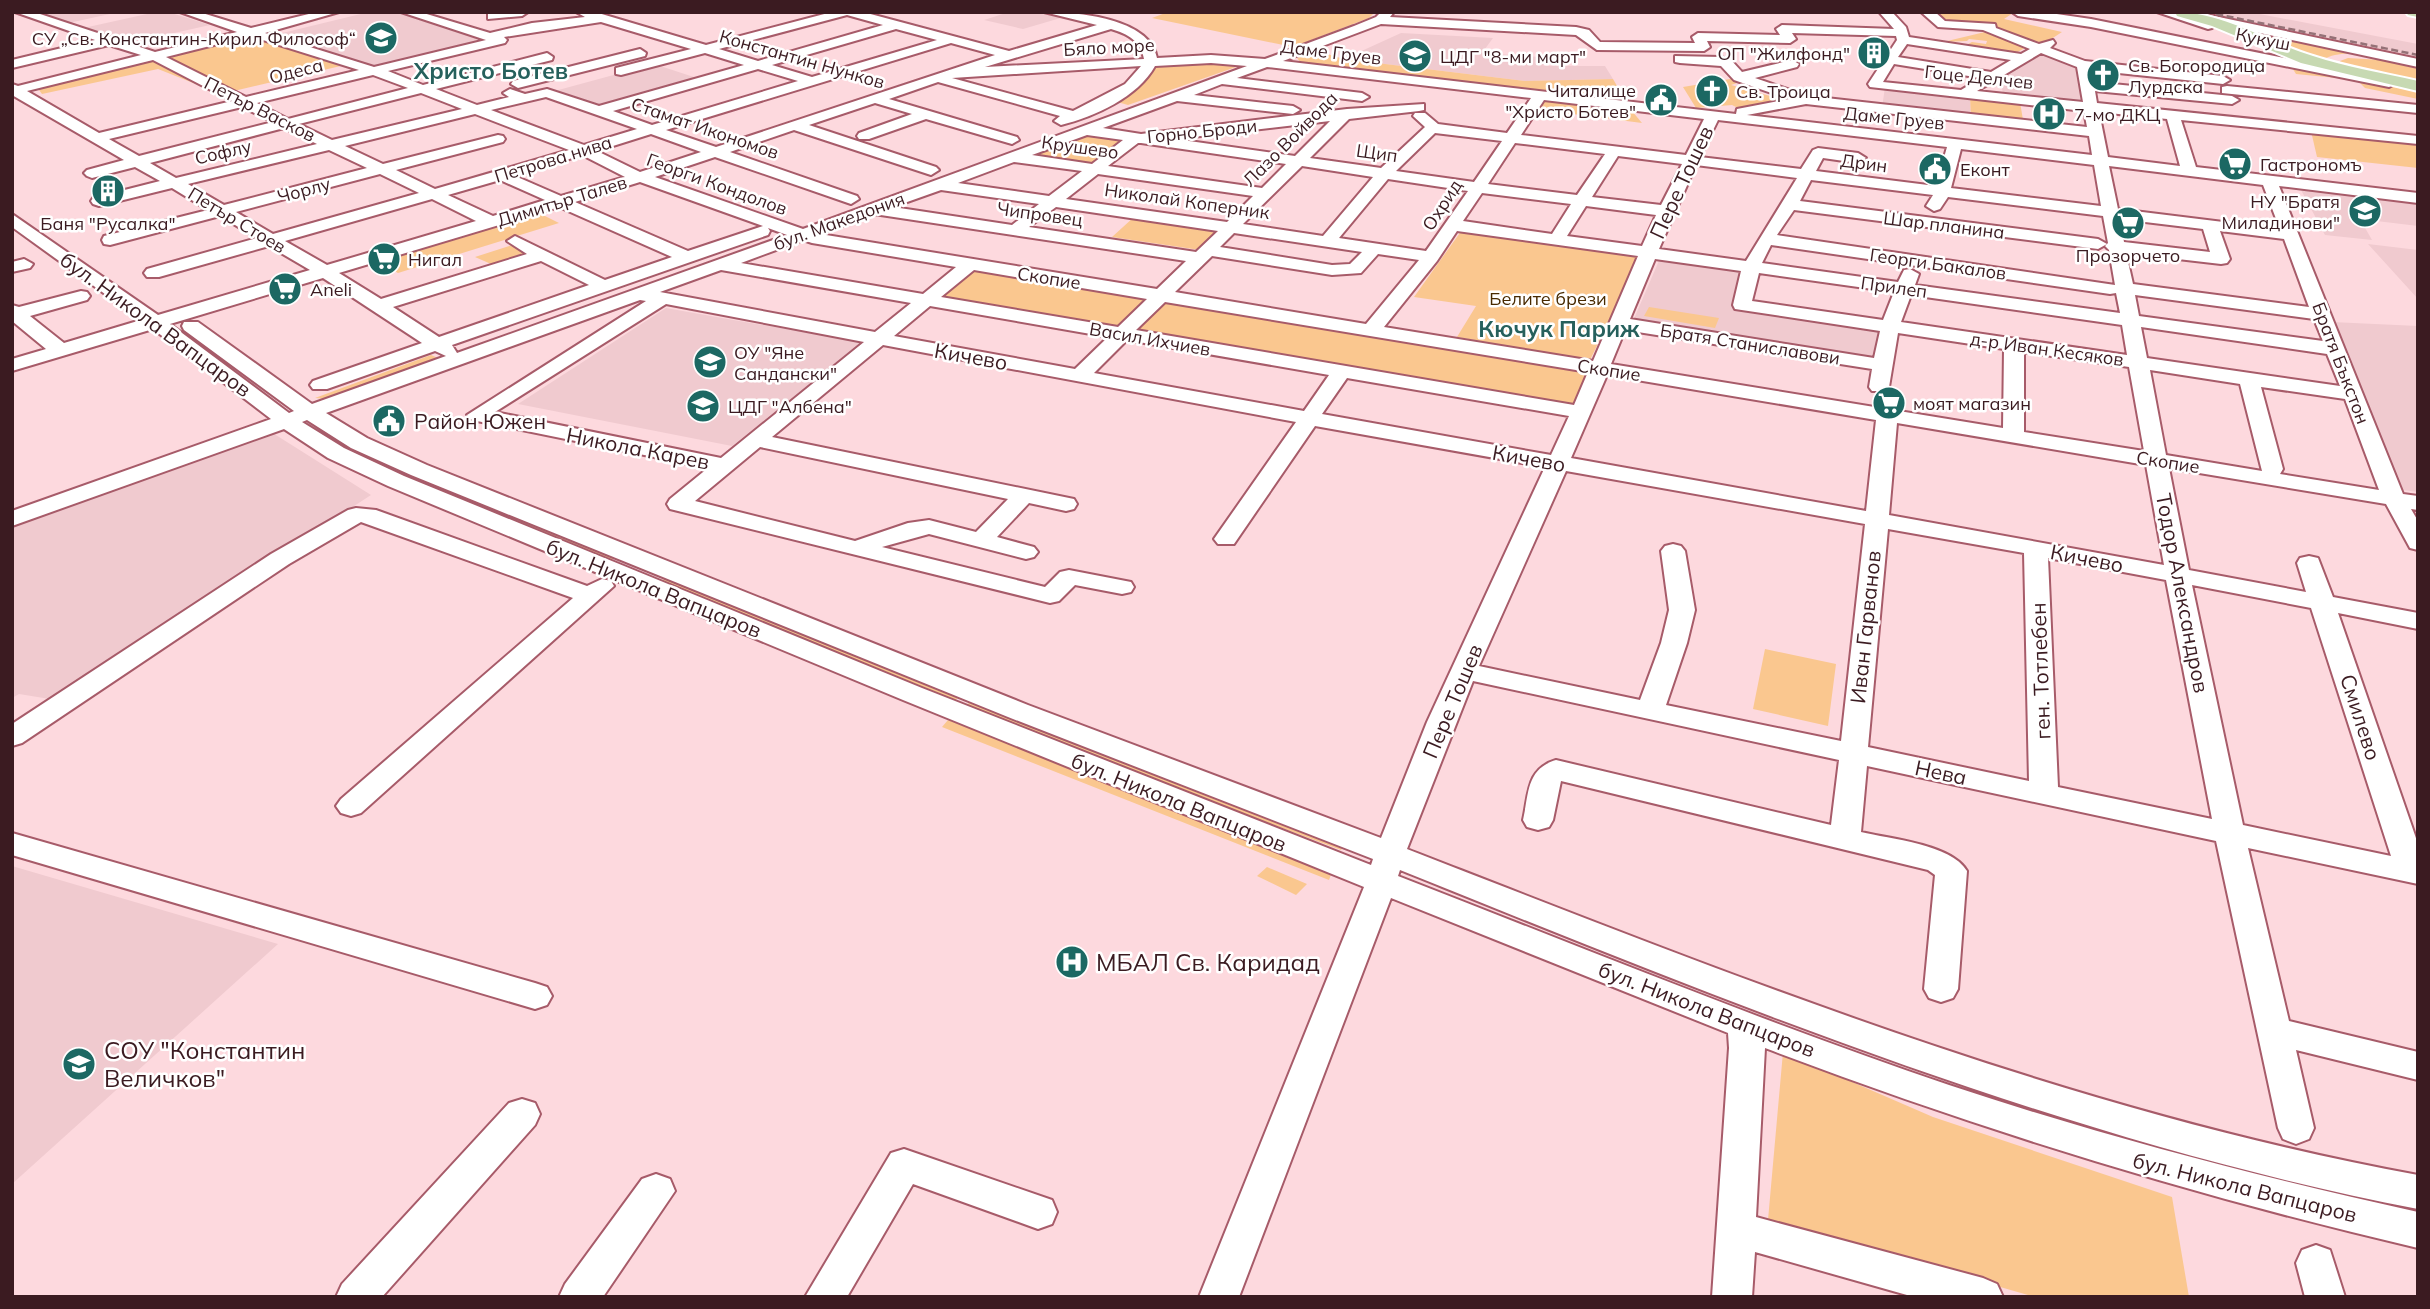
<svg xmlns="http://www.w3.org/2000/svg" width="2430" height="1309" font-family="Mulish,sans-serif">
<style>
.built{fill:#f0cacf}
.green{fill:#fac78f}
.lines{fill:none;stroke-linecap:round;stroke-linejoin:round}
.minor-casing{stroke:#a75b69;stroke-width:4}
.major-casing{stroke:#fff;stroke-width:4}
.minor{fill:#fff;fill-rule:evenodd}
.major{fill:#c7d9b2;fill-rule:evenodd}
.rail{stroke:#947277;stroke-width:2.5;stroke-dasharray:7 3.5;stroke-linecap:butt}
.labels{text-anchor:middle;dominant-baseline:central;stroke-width:5;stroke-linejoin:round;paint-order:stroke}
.far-poi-label{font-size:18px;fill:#3b1b21;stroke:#fff;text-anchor:start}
.far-street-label{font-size:18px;fill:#3b1b21;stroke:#fff}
.far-park-label{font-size:18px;fill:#482a00;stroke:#fff}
.street-label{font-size:21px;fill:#3b1b21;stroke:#fff}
.poi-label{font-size:21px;fill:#3b1b21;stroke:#fff;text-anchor:start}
.far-district-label{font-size:23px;font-weight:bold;fill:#26605c;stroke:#fff}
.near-poi-label{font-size:24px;fill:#3b1b21;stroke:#fff;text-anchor:start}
</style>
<rect width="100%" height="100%" fill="#fdd9de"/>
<!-- built -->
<path class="built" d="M28,12H119L64,24Z
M156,12H168L210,25L125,44L79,29Z
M369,12H402L489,41L374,69L274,35Z
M1009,12H1044L1064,17L1023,29L984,20Z
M2198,12H2249L2418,44V58Z
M1401,33L1493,38L1482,53L1540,57L1544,66H1605L1613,79L1525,81L1344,59Z
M2040,54L2076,66L2083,103L2003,94L2000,77Z
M654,64L700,79L597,108L551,92Z
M1885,87L1970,96L1971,118L1882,108Z
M2301,190L2418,203V226L2360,219L2372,240L2325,235Z
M2368,244L2418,250V299Z
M1661,256L1746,268L1733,305L1881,327L1874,361L1633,321Z
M666,308L722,318L862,342L732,446L518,404Z
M2332,322L2418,326V492L2403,490Z
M260,425L371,495L56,700L19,694L12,698V508L15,512Z
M12,866L278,944L12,1184Z"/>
<!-- green -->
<path class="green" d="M1168,12H1375L1369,18L1293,47L1152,18Z
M1931,12H2007L2013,13L2004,19L2062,32L2039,47L1993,30L1988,24L1941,20Z
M2251,30L2370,55C2355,54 2336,51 2323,60L2325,63L2246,31Z
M1985,32L2028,46L2016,53L1966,45L1972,42L1986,44L1987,41L1969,39L1967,41L1943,42Z
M253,34L345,65L221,94L158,69L42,94L36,86Z
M1320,52L1344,59L1525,81L1613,79L1620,91L1563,95L1301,63L1297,58Z
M2348,58L2381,60L2418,69V84L2341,64L2340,61Z
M1223,62L1236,67L1128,105L1110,100L1152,73L1155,65Z
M2291,66L2418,92V99L2365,88L2357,80L2296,74Z
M1736,78L1743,81L1731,85L1788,101L1738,108L1732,105L1696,108L1683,87Z
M1970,96L2020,102L2023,120L1971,118Z
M1542,100L1632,111L1642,123L1534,109Z
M2311,131L2413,141L2418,148V168L2317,157Z
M1084,132L1130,139L1092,166L1022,156C1043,148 1063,143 1084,132Z
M535,211L559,223L398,273L375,260Z
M1134,217L1221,229L1200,250L1112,237Z
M1462,230L1641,256L1590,360L1457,337L1476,306L1414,297Z
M512,245L528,252L491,264L475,257Z
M972,268L1592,370L1577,408L933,299Z
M1649,307L1719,318L1715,328L1644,316Z
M431,355L438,358L327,399L315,398Z
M318,431L352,450L616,557L606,563L395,475L312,433Z
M666,578L958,698L949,705L659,582Z
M1765,649L1836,664L1828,726L1753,709Z
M969,703L1343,847L1341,850L1239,812L1177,794L961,709Z
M948,720L1333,869L1329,880L942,727Z
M1267,867L1307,884L1296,895L1257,876Z
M1783,1052L1933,1117L2172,1197L2189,1297H2035L1768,1220Z"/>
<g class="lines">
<defs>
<path id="minor" d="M15,12H34L155,52L237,32L180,12H199L251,28L317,12H339L265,33L374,67L486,40L401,12H420L490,33L532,23L585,17L576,12H595L706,45L832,12H863L1009,51L1097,25L1044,12C1077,12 1150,18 1157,58L1211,55L1265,59L1354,26L1376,17L1381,12H1394L1390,17L1576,27L1589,30L1600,42L1695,43L1692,37L1698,33L1780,35L1776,29L1782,25L1894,29L1879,12H1892L1906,27L1909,37L2021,54L2030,49L1983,30L1938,27L1921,12H1935L1945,21L1995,24L1996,28L2039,44L2053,40L2055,43L2050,48L2085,61L2223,76L2230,80L2223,84L2090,70L2093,82L2232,96L2239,100L2232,104L2095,91L2097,103L2418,136V144L2181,120L2196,167L2418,193V203L2279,186L2403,494L2418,496V510L2411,509L2418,521V550L2410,548L2386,504L2169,468L2189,570L2306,592L2297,563L2300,558L2309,556L2318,558L2333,597L2418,613V629L2338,613L2418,844V884L2248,848L2289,1021L2418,1052V1080L2296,1050L2314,1128L2309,1139L2296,1144L2283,1139L2278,1128L2216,841L1867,766L1861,832C1890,839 1951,844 1967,871L1958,989L1953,998L1941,1002L1929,998L1924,989L1935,875L1928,870L1561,781L1553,820L1549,827L1538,830L1527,827L1523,820C1529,794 1526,769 1556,760L1831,825L1839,760L1473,681L1407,849C1736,977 2069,1111 2418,1175V1209C2066,1141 1731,1003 1400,870L1398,876C1581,947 1763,1022 1949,1085C2102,1136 2260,1177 2418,1212V1248C2195,1196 1978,1129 1765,1048L1756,1217L1983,1278L1997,1284L2003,1297H1914L1755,1252L1752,1297H1712L1729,1048L1728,1033L1391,898L1239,1297H1199L1364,887L903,700L388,486L328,458L284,429L12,526V511L271,419L153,329L12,371V359L46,349L12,321V305L19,307L81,291L87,292L90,296L87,300L30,316L64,343L141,320L12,227V214L158,315L310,270L269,246L159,277H147L144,273L147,269L257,238L220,216L110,245L104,244L102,240L104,236L208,210L172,188L99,206L93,204L91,201L93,198L160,181L135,167L92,178L87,176L84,173L87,170L124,160L12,95V84L18,86L141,55L109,45L12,68V60L95,40ZM847,15L883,25L758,61L719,49ZM601,22L691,49L616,68V74L621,75L705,53L744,65L599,106L547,89L525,94L510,89L503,93L509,97L477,105L436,89L552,60L553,57L547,53L423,85L388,71L505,43L507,40L504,37ZM1381,24L1576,35L1597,50L1704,51L1710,47L1707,41L1790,43L1796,39L1792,33L1896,36L1897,40L1868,84L1870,87L2084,111L2087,127L1808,96L1755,78L1797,67L1799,64L1792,60L1742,72L1731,60L1720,57L1675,56V62L1680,63L1721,66L1734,80L1789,99L1737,109L1736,114L1283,61ZM896,29L937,40L812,77L772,65ZM1111,29C1128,34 1141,41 1144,59L985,67ZM250,36L359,70L246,97L166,57ZM951,43L995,55L716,147L666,130ZM1907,44L2011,60L1991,72L1898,57ZM2041,53L2077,67L2083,102L1977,91ZM153,60L232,101L99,133L27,91ZM1211,63L1247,66L803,229L655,177L715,157L851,204L859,199L857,196L730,152L794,130L931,175L939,170L936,167L809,125L875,103L912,114L859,133L857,136L859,139H869L926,119L1012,144L1019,140L1017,137L889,99L938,82L1060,116L1054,121L1061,125C1094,117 1138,97 1155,66ZM1894,64L1981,78L1961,90L1883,82ZM1141,66L1125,84L1073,111L952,78ZM1267,67L1531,98L1507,133L1438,124L1425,113H1415L1413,116L1425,127L1381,168L1310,158L1349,119L1419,111L1424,110V104L1347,109L1141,134L1103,128L1177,101L1293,114L1300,110L1293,106L1194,95L1222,84L1362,101L1369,97L1362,93L1237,78ZM758,69L798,81L652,125L613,111ZM373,75L408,88L288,119L257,103ZM421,93L462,109L332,140L299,124ZM546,97L637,129L584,145L491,110ZM1544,100L1704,119L1686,155L1521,135ZM1806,104L2089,136L2092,155L1747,115ZM242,107L273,122L139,156L109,139ZM2099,112L2167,119L2180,166L2108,157ZM475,114L569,150L435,189L396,170L503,142L505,139L503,136L498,135L383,164L345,146ZM1718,120L1947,147L1936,186L1816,171L1823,158L1858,163L1866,158L1858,153L1818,148L1813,150L1801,169L1700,157ZM1330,121L1295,156L1175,139ZM284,128L317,144L176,178L150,163ZM1435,133L1502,141L1474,182L1396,171ZM651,134L701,152L640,172L597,151ZM1087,135L1123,140L1092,164L1032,155ZM1138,143H1141L1286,164L1262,188L1108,166ZM1515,143L1605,154L1577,195L1488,184ZM1961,149L2094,165L2101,206L1951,188ZM329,150L367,168L224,205L188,184ZM582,155L625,177L561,196L515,176ZM1618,156L1682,164L1661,205L1592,197ZM1014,162L1082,171L1049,196L958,183ZM1696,165L1797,178L1746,261L1659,249ZM1302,166L1373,177L1323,236L1243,224ZM2109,166L2263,185L2280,229L2118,209ZM380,174L419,193L273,234L236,212ZM1098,174L1253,196L1227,222L1066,199ZM1388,179L1468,191L1426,251L1339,238ZM500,180L545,200L493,216L448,195ZM1811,180L1933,195L1926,206L1934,211L1940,209L1948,197L2103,216L2108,243L2105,246L2109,250L2115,285L1777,235L1794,210L2098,249L2107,244L2098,239L1800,201ZM640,182L763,226L688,251L575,202ZM941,190L1039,204L1012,225L893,207ZM1482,193L1571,204L1552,234L1463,221ZM432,199L476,221L327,265L285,241ZM1586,206L1656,215L1642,246L1567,236ZM559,207L672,257L605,280L515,236L507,241L527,254L381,299L339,273ZM1056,207L1218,231L1196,252L1029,227ZM874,214L1186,261L1157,289L820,234ZM2120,219L2203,229L2210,252L2124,242ZM768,228L787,235L457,353L452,345L768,235L770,231ZM1457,231L1638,256L1593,361L1384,327L1437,261ZM2220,231L2284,239L2309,307L2133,284L2126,253L2221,264L2227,263L2230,259ZM1234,233L1362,252L1350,264L1332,265L1220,247ZM803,240L812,243L956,267L923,294L741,263ZM1771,245L2110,294L2116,293L2120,313L1915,285L1919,274L1910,269L1904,270L1898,282L1762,263ZM1378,254L1419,260L1366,324L1175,292L1212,256L1332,275L1361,273ZM1655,259L1741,271L1733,305L1735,309L1880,331L1874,358L1630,319ZM541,261L589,285L439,337L393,307ZM721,270L911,303L875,332L660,292ZM974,270L1147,299L1118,327L941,297ZM1759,273L1894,292L1883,320L1752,301ZM323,278L422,343L313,381L310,385L313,389H327L435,351L446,356L312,404L198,322H184L182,326L184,330L294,411L289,413L170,324ZM1911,295L2122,325L2127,355L1901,322ZM2135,295L2314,319L2323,341L2139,316ZM640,300L646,301L467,415L470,419L477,421L708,468L670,499L667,504L670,509L1050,603L1059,601L1075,585L1122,594L1131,592L1134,587L1131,582L1069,570L1060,572L1045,587L882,547L929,534L1026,559L1034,557L1038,552L1034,547L997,537L1029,503L1066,511L1074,509L1077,504L1074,499L772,437L883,345L1296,422L1214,539L1218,544H1234L1315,426L1545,467L1427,722L1381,838L1028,705L427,465L367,438L326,413ZM1165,302L1588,372L1574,405L1136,330ZM666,304L864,342L721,458L495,412ZM930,306L1108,337L1075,369L894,336ZM2141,327L2327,354L2340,386L2147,358ZM1625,330L1872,369L1869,387L1872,391H1886L1889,387L1898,333L2004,349L2003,428L1611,364ZM1127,340L1329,375L1304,411L1094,373ZM2024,352L2129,367L2144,451L2024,432ZM2150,370L2240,384L2262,471L2166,455ZM1607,375L1876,420L1866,511L1571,458ZM1347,378L1569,416L1551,455L1322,414ZM2261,387L2345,399L2379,490L2280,474L2283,469ZM307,420L351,448L411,475L1008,717L1373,859L1371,865L922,688L404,476L344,448L302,422ZM1897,423L2146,465L2164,565L1889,515ZM760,447L1008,499L976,532L929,520L908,523L855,541L695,501ZM1566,471L1865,524L1841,741L1666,705L1687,643L1695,610L1685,551L1681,546L1673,544L1665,546L1661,551L1669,610L1661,643L1640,700L1479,666ZM1888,529L2024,553L2029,781L1868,747ZM2048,558L2166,580L2212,819L2058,787ZM2192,585L2311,608L2391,856L2243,825Z
M493,12H528L522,16L488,19V13Z
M2012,12H2043L2091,19L2389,79L2396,83L2389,87L2091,27L2018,16Z
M2157,12H2177L2189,16L2195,12L2418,59V67L2213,23L2212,28L2208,29Z
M640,49L646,53L645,56L518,88L511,84L513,81Z
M2227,86L2418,105V113L2222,93V87Z
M24,259L33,264L30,268L12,272V262Z
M356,508L376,510L587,586L602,579L611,581L614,586L361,813L351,816L341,813L336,806L341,799L573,598L361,522L289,564L22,743L12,746V724L271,554L348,510Z
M12,833L535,983L547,987L552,996L547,1005L535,1009L12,855Z
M522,1099L535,1103L540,1114L535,1125L382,1297H336L342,1284L509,1103Z
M904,1149L1052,1200L1057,1212L1052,1224L1038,1229L913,1184L847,1297H805L891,1153Z
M656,1174L670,1179L675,1191L603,1297H559L565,1284L642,1179Z
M2316,1245L2330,1250L2345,1297H2305L2296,1263L2302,1250Z"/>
<path id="major" d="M2175,12C2225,12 2266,42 2313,56C2347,67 2383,73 2418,81V91L2301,63L2212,26L2177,16Z
M2406,12H2418V17L2408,15Z"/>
</defs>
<!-- minor casing -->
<use href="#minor" class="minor-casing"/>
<!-- major casing -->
<use href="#major" class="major-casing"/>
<!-- minor -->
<use href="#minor" class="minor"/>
<!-- major -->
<use href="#major" class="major"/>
<!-- rail -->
<path class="rail" d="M2206,12L2418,55"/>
</g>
<!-- icons -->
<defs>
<symbol id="school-disc" viewBox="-11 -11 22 22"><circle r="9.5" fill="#1c6863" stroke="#fff"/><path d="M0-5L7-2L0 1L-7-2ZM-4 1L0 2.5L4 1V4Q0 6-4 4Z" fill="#fff"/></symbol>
<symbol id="building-disc" viewBox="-11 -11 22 22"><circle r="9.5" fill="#1c6863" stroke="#fff"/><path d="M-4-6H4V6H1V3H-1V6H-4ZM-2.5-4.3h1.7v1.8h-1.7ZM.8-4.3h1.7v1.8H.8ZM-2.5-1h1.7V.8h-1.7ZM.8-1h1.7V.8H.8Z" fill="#fff"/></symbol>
<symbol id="church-disc" viewBox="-11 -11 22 22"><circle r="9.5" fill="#1c6863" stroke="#fff"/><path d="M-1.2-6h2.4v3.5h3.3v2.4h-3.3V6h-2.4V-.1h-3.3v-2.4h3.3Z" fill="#fff"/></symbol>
<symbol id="civic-disc" viewBox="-11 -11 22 22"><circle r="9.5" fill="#1c6863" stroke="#fff"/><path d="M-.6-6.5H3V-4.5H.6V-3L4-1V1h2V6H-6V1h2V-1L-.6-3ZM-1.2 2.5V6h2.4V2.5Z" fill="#fff"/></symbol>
<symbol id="hospital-disc" viewBox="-11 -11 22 22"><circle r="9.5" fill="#1c6863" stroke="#fff"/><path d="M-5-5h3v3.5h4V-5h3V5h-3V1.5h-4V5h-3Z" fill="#fff"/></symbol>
<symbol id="supermarket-disc" viewBox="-11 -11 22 22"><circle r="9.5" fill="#1c6863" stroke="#fff"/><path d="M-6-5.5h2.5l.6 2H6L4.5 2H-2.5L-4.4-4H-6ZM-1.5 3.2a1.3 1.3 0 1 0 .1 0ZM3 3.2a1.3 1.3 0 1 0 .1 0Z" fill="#fff"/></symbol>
</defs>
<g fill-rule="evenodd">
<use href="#school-disc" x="362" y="19" width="38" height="38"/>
<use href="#building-disc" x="1855" y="34" width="38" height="38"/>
<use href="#school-disc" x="1396" y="37" width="38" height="38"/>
<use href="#church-disc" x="2084" y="56" width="38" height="38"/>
<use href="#church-disc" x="1693" y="72" width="38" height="38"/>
<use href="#civic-disc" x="1642" y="81" width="38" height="38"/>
<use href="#hospital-disc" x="2030" y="95" width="38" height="38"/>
<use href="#supermarket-disc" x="2216" y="145" width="38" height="38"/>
<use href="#civic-disc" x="1916" y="150" width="38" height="38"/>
<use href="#building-disc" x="89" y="172" width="38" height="38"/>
<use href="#school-disc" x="2346" y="192" width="38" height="38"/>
<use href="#supermarket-disc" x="2109" y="204" width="38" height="38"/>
<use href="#supermarket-disc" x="365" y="240" width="38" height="38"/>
<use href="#supermarket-disc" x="266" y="270" width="38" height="38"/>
<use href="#school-disc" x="691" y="343" width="38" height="38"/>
<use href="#supermarket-disc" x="1870" y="384" width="38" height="38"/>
<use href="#school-disc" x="684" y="387" width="38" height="38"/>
<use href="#civic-disc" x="370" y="402" width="38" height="38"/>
<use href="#hospital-disc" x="1053" y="943" width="38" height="38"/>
<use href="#school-disc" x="60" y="1045" width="38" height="38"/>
</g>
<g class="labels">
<!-- far-poi labels -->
<g class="far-poi-label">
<text x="356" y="38" text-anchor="end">СУ „Св. Константин-Кирил Философ“</text>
<text x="1850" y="53" text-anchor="end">ОП "Жилфонд"</text>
<text x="1440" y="56">ЦДГ "8-ми март"</text>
<text x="2128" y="65">Св. Богородица<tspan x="2128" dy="21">Лурдска</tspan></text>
<text x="1636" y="90" text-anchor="end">Читалище<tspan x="1636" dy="21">"Христо Ботев"</tspan></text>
<text x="1736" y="91">Св. Троица</text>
<text x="2074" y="114">7-мо ДКЦ</text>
<text x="2260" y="164">Гастрономъ</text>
<text x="1960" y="169">Еконт</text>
<text x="2340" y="201" text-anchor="end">НУ "Братя<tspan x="2340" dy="21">Миладинови"</tspan></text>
<text x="108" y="223" text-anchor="middle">Баня "Русалка"</text>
<text x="2128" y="255" text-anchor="middle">Прозорчето</text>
<text x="408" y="259">Нигал</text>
<text x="310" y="289">Aneli</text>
<text x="734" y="352">ОУ "Яне<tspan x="734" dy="21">Сандански"</tspan></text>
<text x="1913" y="403">моят магазин</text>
<text x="728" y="406">ЦДГ "Албена"</text>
</g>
<!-- far-street labels -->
<g class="far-street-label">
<text transform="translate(2263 39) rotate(11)">Кукуш</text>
<text transform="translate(1109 47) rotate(-3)">Бяло море</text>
<text transform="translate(1331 52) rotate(7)">Даме Груев</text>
<text transform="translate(802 59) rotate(16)">Константин Нунков</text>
<text transform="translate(296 71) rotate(-14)">Одеса</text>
<text transform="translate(1979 77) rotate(6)">Гоце Делчев</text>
<text transform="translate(260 109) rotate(27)">Петър Васков</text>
<text transform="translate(1894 118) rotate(6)">Даме Груев</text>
<text transform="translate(705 128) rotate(19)">Стамат Икономов</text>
<text transform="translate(1202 131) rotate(-6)">Горно Броди</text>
<text transform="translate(1290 139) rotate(-45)">Лазо Войвода</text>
<text transform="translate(1080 147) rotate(8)">Крушево</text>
<text transform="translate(223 152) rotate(-13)">Софлу</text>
<text transform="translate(1377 153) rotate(8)">Щип</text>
<text transform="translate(553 159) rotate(-17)">Петрова нива</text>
<text transform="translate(1864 163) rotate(7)">Дрин</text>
<text transform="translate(717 184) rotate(20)">Георги Кондолов</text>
<text transform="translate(304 190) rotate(-15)">Чорлу</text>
<text transform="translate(562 201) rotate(-17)">Димитър Талев</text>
<text transform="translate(1187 201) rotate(8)">Николай Коперник</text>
<text transform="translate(1442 205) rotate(-57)">Охрид</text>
<text transform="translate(1040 214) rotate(8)">Чипровец</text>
<text transform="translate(237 220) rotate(31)">Петър Стоев</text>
<text transform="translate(839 221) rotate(-20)">бул. Македония</text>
<text transform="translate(1944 225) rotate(7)">Шар планина</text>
<text transform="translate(1938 264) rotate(8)">Георги Бакалов</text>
<text transform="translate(1049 278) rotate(9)">Скопие</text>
<text transform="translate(1894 287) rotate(8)">Прилеп</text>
<text transform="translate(1150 339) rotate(10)">Васил Ихчиев</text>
<text transform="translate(1750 344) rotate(9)">Братя Станиславови</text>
<text transform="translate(2047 349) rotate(8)">д-р Иван Кесяков</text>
<text transform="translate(2341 363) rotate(69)">Братя Бъкстон</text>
<text transform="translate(1609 370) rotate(9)">Скопие</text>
<text transform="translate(2168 462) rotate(9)">Скопие</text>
</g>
<!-- far-park labels -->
<g class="far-park-label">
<text x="1548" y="298">Белите брези</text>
</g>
<!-- street labels -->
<g class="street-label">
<text transform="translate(1681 182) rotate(-65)">Пере Тошев</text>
<text transform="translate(156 324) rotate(36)">бул. Никола Вапцаров</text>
<text transform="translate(971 356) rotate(10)">Кичево</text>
<text transform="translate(638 448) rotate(11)">Никола Карев</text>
<text transform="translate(1529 458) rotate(10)">Кичево</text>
<text transform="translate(2087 558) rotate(11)">Кичево</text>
<text transform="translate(654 588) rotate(22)">бул. Никола Вапцаров</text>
<text transform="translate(2183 593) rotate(79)">Тодор Александров</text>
<text transform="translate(1865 627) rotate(-84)">Иван Гарванов</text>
<text transform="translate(2040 671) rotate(-92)">ген. Тотлебен</text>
<text transform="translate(1452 701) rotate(-67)">Пере Тошев</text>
<text transform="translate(2361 717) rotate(72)">Смилево</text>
<text transform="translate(1941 772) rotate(12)">Нева</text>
<text transform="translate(1179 802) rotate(22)">бул. Никола Вапцаров</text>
<text transform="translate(1707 1009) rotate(21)">бул. Никола Вапцаров</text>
<text transform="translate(2245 1187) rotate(14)">бул. Никола Вапцаров</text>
</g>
<!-- poi labels -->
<g class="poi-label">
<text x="414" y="421">Район Южен</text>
</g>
<!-- far-district labels -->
<g class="far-district-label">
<text x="491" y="70">Христо Ботев</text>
<text x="1559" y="328">Кючук Париж</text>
</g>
<!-- near-poi labels -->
<g class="near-poi-label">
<text x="1096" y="962">МБАЛ Св. Каридад</text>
<text x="104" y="1050">СОУ "Константин<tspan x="104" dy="28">Величков"</tspan></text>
</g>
</g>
<!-- border -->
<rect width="2430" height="1309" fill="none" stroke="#3b1b21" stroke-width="28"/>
</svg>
